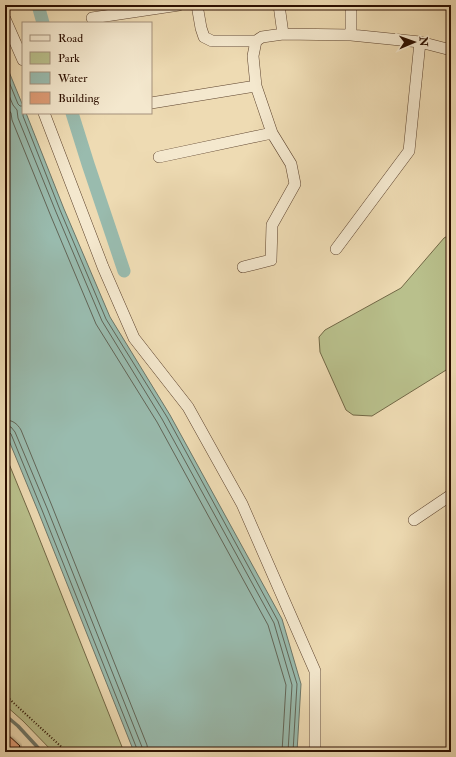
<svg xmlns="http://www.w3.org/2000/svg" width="456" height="757" font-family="'IM FELL Double Pica',serif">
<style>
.green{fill:#b9c08c;stroke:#726846}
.water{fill:#99bbae;stroke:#6d7668}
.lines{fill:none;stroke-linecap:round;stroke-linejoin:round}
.shore{stroke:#626557;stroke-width:1}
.stream{stroke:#6d7668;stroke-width:3.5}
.canal{stroke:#99bbae;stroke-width:13}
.building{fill:#dd9b75;stroke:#2c0f00;filter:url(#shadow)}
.minor-casing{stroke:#5c422d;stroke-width:12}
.path{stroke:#2c0f00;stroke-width:2;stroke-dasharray:1 2;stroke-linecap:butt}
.minor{stroke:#f4e8ce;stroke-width:11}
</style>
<defs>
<filter id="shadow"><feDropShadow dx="4.5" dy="2.5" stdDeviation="1" flood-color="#0004"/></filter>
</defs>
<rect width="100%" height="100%" fill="#eedbb3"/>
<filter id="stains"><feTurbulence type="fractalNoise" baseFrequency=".005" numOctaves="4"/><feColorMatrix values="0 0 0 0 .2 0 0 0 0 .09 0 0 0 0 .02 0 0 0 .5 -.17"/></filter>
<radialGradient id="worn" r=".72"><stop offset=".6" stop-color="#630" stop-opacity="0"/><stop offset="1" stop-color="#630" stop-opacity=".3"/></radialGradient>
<!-- green -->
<path class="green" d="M451,234V367L372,416L353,415L346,410L320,352L319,337L325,330L401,288L444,238Z
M5,454L30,515L124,752H53L23,721L5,705Z"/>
<!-- water -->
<path class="water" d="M5,62L23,106V113H26L64,209L110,317L170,415L282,619L301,684L297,752H134L38,511L5,431Z"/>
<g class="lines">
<!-- shore -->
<path class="shore" d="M5,72L18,104L20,106H23
M5,86L13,105L17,110L18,118L56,212L102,321L162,419L274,623L292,685L288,752
M5,102L8,109L11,113L12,120L50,214L96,324L157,422L268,625L286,685L282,752
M23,111V116L60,210L106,319L167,417L278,621L297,684L293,752
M5,420C12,420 17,423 21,430L52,506L147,745L148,752
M5,426L11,427L15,432L47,508L142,747V752
M5,431H8L11,434L42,510L137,749V752"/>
<!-- stream -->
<path class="stream" d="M5,715L18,726L42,752"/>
<!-- canal -->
<path class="canal" d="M38,5L43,23
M72,113L88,164L124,271"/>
</g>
<!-- building -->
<path class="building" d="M7,734L20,746L15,752H5V736Z"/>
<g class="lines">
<defs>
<path id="minor" d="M197,5L201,28L204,37L212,41H256L262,37L283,34L351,35L420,42L451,50
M279,5L283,34
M92,18L179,5
M5,19L23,60
M351,35V5
M151,103L256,86
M44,113L103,267L134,338L188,407L242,504L315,671V752
M159,157L272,133
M336,249L409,151L420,42
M243,267L271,260L272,225L295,184L291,164L272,133L256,86L253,56L256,41
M414,520L451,495"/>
</defs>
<!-- minor casing -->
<use href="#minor" class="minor-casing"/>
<!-- path -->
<path class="path" d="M5,695L67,752"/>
<!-- minor -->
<use href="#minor" class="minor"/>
</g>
<!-- margin -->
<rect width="456" height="757" fill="none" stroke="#eedbb3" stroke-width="20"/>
<rect x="6" y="6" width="444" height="745" fill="none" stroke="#2c0f00" stroke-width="2"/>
<rect x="10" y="10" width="436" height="737" fill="none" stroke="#2c0f00"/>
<!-- legend -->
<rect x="22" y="22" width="130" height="92" fill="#f4e8ce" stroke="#a4917c"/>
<rect x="30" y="35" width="20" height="6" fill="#f4e8ce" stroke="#a4917c"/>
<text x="58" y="42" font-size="12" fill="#2c0f00">Road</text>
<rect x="30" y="52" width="20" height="12" fill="#b9c08c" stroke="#a4917c"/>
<text x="58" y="62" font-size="12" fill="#2c0f00">Park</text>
<rect x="30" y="72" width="20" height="12" fill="#99bbae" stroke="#a4917c"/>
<text x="58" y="82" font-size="12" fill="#2c0f00">Water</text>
<rect x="30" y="92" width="20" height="12" fill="#dd9b75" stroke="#a4917c"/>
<text x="58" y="102" font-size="12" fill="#2c0f00">Building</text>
<!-- north arrow -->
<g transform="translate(414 42) rotate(88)" stroke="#f4e8ce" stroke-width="3" paint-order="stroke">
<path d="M0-3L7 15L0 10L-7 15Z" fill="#2c0f00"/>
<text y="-6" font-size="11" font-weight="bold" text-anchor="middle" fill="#2c0f00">N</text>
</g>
<rect width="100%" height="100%" filter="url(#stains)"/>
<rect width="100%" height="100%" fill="url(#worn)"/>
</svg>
